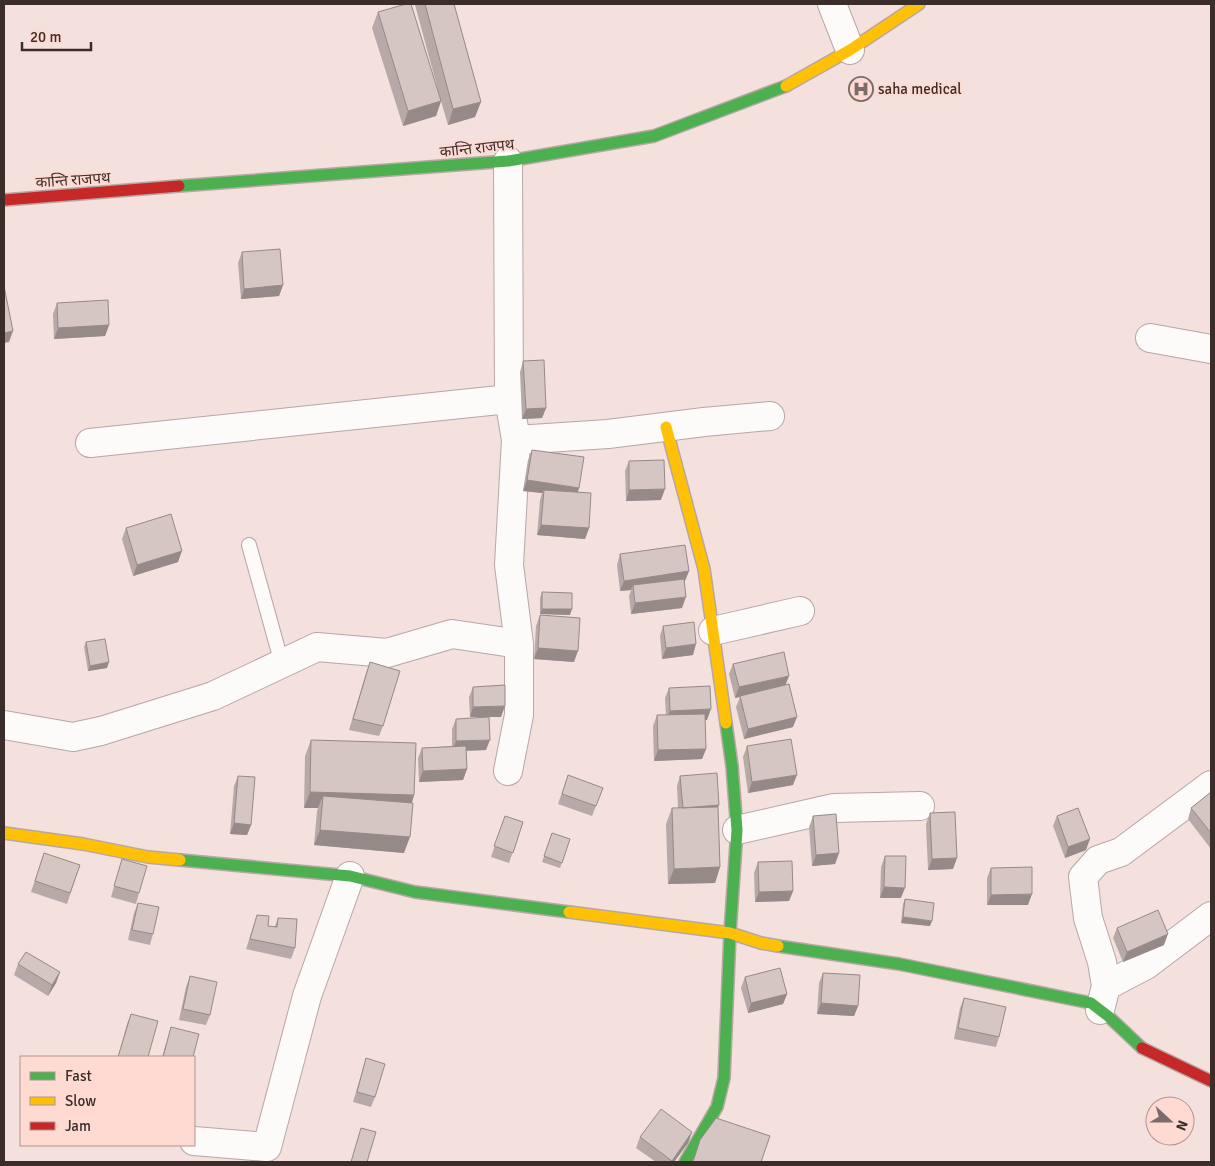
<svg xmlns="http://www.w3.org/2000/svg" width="1215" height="1166" font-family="Signika,'Noto Sans Devanagari',sans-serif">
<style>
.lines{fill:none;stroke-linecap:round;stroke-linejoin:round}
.lane-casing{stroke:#b6a7a5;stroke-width:16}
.street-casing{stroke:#b6a7a5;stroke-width:30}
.fast-casing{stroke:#b6a7a5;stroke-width:14}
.slow-casing{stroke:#b6a7a5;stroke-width:14}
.jam-casing{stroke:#b6a7a5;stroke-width:14}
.lane{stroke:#fdfafa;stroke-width:14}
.street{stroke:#fdfafa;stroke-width:28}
.fast{stroke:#4caf50;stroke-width:11}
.slow{stroke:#ffc107;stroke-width:11}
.jam{stroke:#c62828;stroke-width:11}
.wall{fill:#b7a9a8}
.shaded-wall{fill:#958a88}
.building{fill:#d5c5c3;stroke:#958a88}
.labels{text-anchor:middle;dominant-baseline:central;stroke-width:4;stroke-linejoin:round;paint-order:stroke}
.poi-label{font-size:15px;fill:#3a2d2a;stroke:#fedad3;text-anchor:start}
.street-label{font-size:15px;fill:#3a2d2a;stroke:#fedad3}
</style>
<rect width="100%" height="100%" fill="#f4e0dd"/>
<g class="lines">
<defs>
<path id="lane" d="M249,545L282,664"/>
<path id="street" d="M832,4L850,50
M508,161L509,399L516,440L509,565L519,644V715L508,771
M1150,338L1211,349
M516,440L608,434L704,422L770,416
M90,443L509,399
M713,631L800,611
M4,725L73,737L101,731L213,696L317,647L387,653L452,634L519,644
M737,830L834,808L920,806
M1106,986L1146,965L1211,916
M1100,1010L1106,986L1102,962L1088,918L1083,877L1098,860L1121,852L1211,785
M194,1141L267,1147L307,996L350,876"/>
<path id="fast" d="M179,186L508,161L654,136L786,86
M180,860L350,876L415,892L569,912
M778,946L899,964L1091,1003L1108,1016L1142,1048
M685,1162L717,1107L724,1078L730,933L737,830L732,766L726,723"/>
<path id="slow" d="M786,86L850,50L919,4
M666,427L704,569L726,723
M4,833L83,844L148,857L180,860
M569,912L730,933L761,943L778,946"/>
<path id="jam" d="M4,200L179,186
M1142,1048L1211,1081"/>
</defs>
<!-- lane casing -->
<use href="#lane" class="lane-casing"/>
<!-- street casing -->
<use href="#street" class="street-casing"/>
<!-- fast casing -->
<use href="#fast" class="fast-casing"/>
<!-- slow casing -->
<use href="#slow" class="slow-casing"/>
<!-- jam casing -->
<use href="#jam" class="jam-casing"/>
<!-- lane -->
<use href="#lane" class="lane"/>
<!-- street -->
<use href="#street" class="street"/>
<!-- fast -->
<use href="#fast" class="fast"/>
<!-- slow -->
<use href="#slow" class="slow"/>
<!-- jam -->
<use href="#jam" class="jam"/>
</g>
<!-- wall -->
<path class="wall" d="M415,4H454L475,117L448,125L441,101L436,116L403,126L372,28L378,12L438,90L415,5Z
M242,252L283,285L279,296L241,299L238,263Z
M57,303L109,325L105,336L54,339L53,314Z
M523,361L546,408L542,418L522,419L520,372Z
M532,450L579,488L578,492L589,528L585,539L537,535L540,500L542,493L523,491L528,460Z
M629,461L661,500L626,501L625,471Z
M126,528L178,562L133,576L122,539Z
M620,554L689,571L684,582L682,608L631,614L629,596L631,590L620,591L617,565Z
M542,592L570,615L540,614V598Z
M540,615L574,662L534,659L536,626Z
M663,626L693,655L662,659L660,636Z
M86,642L107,668L88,671L84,647Z
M370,662L383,726L379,736L349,730L366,673Z
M733,664L786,685L793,727L744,739L736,707L740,697L735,698L729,674Z
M473,687L501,717H470L469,697Z
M669,688L707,720H705L706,749L702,759L654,761L653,726L657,715H666L665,698Z
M456,719L486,750L466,751L467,769L463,780L419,782L418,758L422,748L452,746V729Z
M311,740L414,795L412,803L404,853L314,845L317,811L318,808H304L305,756Z
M747,746L793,785L748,793L743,757Z
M568,775L603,788L592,816L558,804Z
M238,776L251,825L247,835L230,834L234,786Z
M680,776L718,807L720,867L715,883L668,884L666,824L672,808H678L677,786Z
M1211,792V849L1188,819L1191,808Z
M930,813L953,869L928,870L926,824Z
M505,816L523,822L509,863L491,857Z
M813,816L839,853L835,864L812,866L809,827Z
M1057,816L1086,850L1065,858L1053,826Z
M552,833L570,839L560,868L542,862Z
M44,853L80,865L67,904L31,892Z
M885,856L901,898H880L881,867Z
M122,859L139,893L136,904L111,897Z
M758,862L793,891L789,901L755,902L754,873Z
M991,868L1028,905H987V878Z
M905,899L930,926L901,923L903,904Z
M138,903L153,934L150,945L128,940L134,913Z
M257,915L268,926H275L278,918L295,948L291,959L246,949Z
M1117,928L1164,945L1123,962L1113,938Z
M18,964L60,972L56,983L48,996L14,975Z
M823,973L858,1006L854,1016L817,1014L819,983Z
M190,976L210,1015L206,1025L179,1020L186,987Z
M745,977L787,994L783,1004L748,1013L741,988Z
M964,998L999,1037L996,1047L954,1039L960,1008Z
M131,1014L148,1057H118L127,1024Z
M171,1027L193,1057H162Z
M366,1058L375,1097L371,1107L353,1102Z
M692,1132L688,1143L674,1162H656L636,1148L640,1137Z"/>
<!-- shaded-wall -->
<path class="shaded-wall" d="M441,101L436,116L403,126L408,111Z
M481,102L475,117L448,125L453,109Z
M283,285L279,296L241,299L244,289Z
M109,325L105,336L54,339L58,328Z
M13,331L9,342L4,343V333Z
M546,408L542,418L522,419L526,409Z
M527,480L579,488L575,498L544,490L542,493L523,491Z
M665,489L661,500L626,501L629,490Z
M541,525L589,528L585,539L537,535Z
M182,551L178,562L133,576L137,565Z
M689,571L685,581L633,589V585L631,590L620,591L624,581Z
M686,597L682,608L631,614L635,603Z
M542,609H572L570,615L540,614Z
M696,644L693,655L662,659L666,648Z
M538,648L578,651L574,662L534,659Z
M109,662L107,668L88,671L90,666Z
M789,676L785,686L735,698L739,687Z
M505,706L501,717H470L473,707Z
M711,709L707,720L666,721L670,711Z
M797,717L793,727L744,739L748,729Z
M490,740L486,750L452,751L456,741Z
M706,749L702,759L654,761L658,750Z
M467,769L463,780L419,782L423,771Z
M797,775L793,785L748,793L752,782Z
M310,792L414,795L409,811L323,796L318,808H304Z
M719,805L715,815L683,808Z
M234,823L251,825L247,835L230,834Z
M320,830L410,837L404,853L314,845Z
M1090,839L1086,850L1065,858L1068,847Z
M839,853L835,864L812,866L816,855Z
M957,858L953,869L928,870L932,859Z
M720,867L715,883L668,884L674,869Z
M884,887L905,888L901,898H880Z
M793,891L789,901L755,902L759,892Z
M1032,894L1028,905H987L991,895Z
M903,917L932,921L930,926L901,923Z
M1168,934L1164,945L1123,962L1127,952Z
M60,972L56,983L48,996L52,985Z
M787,994L783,1004L748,1013L751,1003Z
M821,1003L858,1006L854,1016L817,1014Z
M692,1132L688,1143L674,1162H671Z"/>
<!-- building -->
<path class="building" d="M406,4H411L441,101L408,111L378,12Z
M425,4H454L481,102L453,109Z
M280,249L283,285L244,289L242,252Z
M4,286L13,331L4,333Z
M108,300L109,325L58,328L57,303Z
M544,360L546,408L526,409L523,361Z
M532,450L584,457L579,488L527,480Z
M664,460L665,489L629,490V461Z
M544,490L591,493L589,528L541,525Z
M171,514L182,551L137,565L126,528Z
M685,545L689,571L624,581L620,554Z
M684,579L686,597L635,603L633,585Z
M542,592L572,593V609H542Z
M540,615L580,618L578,651L538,648Z
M694,622L696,644L666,648L663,626Z
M105,639L109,662L90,666L86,642Z
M784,652L789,676L739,687L733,664Z
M370,662L400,671L383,726L353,719Z
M789,684L797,717L748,729L740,696Z
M505,685V706L473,707V687Z
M710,686L711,709L670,711L669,688Z
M705,714L706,749L658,750L657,715Z
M489,717L490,740L456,741V719Z
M791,739L797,775L752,782L747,746Z
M311,740L416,743L414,795L310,792Z
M466,746L467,769L423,771L422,748Z
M717,773L719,805L683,808L680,776Z
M568,775L603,788L596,806L562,794Z
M238,776L255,777L251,825L234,823Z
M1211,792V833L1191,808Z
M323,796L413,803L410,837L320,830Z
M718,807L720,867L674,869L672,808Z
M1078,808L1090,839L1068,847L1057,816Z
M955,812L957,858L932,859L930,813Z
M836,814L839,853L816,855L813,816Z
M505,816L523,822L513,853L494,846Z
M552,833L570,839L562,863L544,856Z
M44,853L80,865L70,893L35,881Z
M885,856H906L905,888L884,887Z
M122,859L147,866L139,893L114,886Z
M792,861L793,891L759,892L758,862Z
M1032,867V894L991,895V868Z
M905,899L934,903L932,921L903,917Z
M138,903L159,907L153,934L132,930Z
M1158,910L1168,934L1127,952L1117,928Z
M257,915L269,916L268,926L277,927L278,918L297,919L295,948L250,939Z
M26,952L60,972L52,985L18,964Z
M780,968L787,994L751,1003L745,977Z
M823,973L860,975L858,1006L821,1003Z
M190,976L217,982L210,1015L183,1009Z
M964,998L1006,1007L999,1037L958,1028Z
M131,1014L158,1021L148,1057H118Z
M171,1027L199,1034L193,1057H163Z
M366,1058L385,1064L375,1097L357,1092Z
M661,1109L692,1132L672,1161L640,1137Z
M716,1118L770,1136L761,1162H693L700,1140Z
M361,1128L376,1132L367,1162H351Z"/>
<!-- icons -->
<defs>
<symbol id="hospital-ring" viewBox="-11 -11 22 22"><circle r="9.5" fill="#fedad3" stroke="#7b6c69" stroke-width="1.5"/><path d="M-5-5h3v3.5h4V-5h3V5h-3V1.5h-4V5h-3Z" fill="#7b6c69"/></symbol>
</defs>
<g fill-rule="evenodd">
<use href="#hospital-ring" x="847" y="75" width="28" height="28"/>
</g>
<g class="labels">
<!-- poi labels -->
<g class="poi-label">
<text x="878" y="89">saha medical</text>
</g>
<!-- street labels -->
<g class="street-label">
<text transform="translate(477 148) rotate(-6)">कान्ति राजपथ</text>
<text transform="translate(73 180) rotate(-4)">कान्ति राजपथ</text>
</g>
</g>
<!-- border -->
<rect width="1215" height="1166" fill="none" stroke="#3a2d2a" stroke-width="10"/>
<!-- legend -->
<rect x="20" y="1056" width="175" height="90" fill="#fedad3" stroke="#b0958f"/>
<rect x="30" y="1072" width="25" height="8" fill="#4caf50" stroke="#b0958f"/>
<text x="65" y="1081" font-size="15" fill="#3a2d2a">Fast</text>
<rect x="30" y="1097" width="25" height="8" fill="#ffc107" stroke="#b0958f"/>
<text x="65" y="1106" font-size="15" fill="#3a2d2a">Slow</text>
<rect x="30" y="1122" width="25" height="8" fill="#c62828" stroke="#b0958f"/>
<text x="65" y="1131" font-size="15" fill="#3a2d2a">Jam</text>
<!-- north arrow -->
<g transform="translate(1170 1121) rotate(111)"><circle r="24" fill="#fedad3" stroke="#b0958f"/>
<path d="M0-4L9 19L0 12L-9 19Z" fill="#7b6c69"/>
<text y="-8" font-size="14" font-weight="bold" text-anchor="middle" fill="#3a2d2a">N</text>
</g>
<!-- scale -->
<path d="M22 42v8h69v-8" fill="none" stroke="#3a2d2a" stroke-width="2.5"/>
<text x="30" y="42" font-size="15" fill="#3a2d2a" stroke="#fedad3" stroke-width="4" paint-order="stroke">20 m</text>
</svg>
